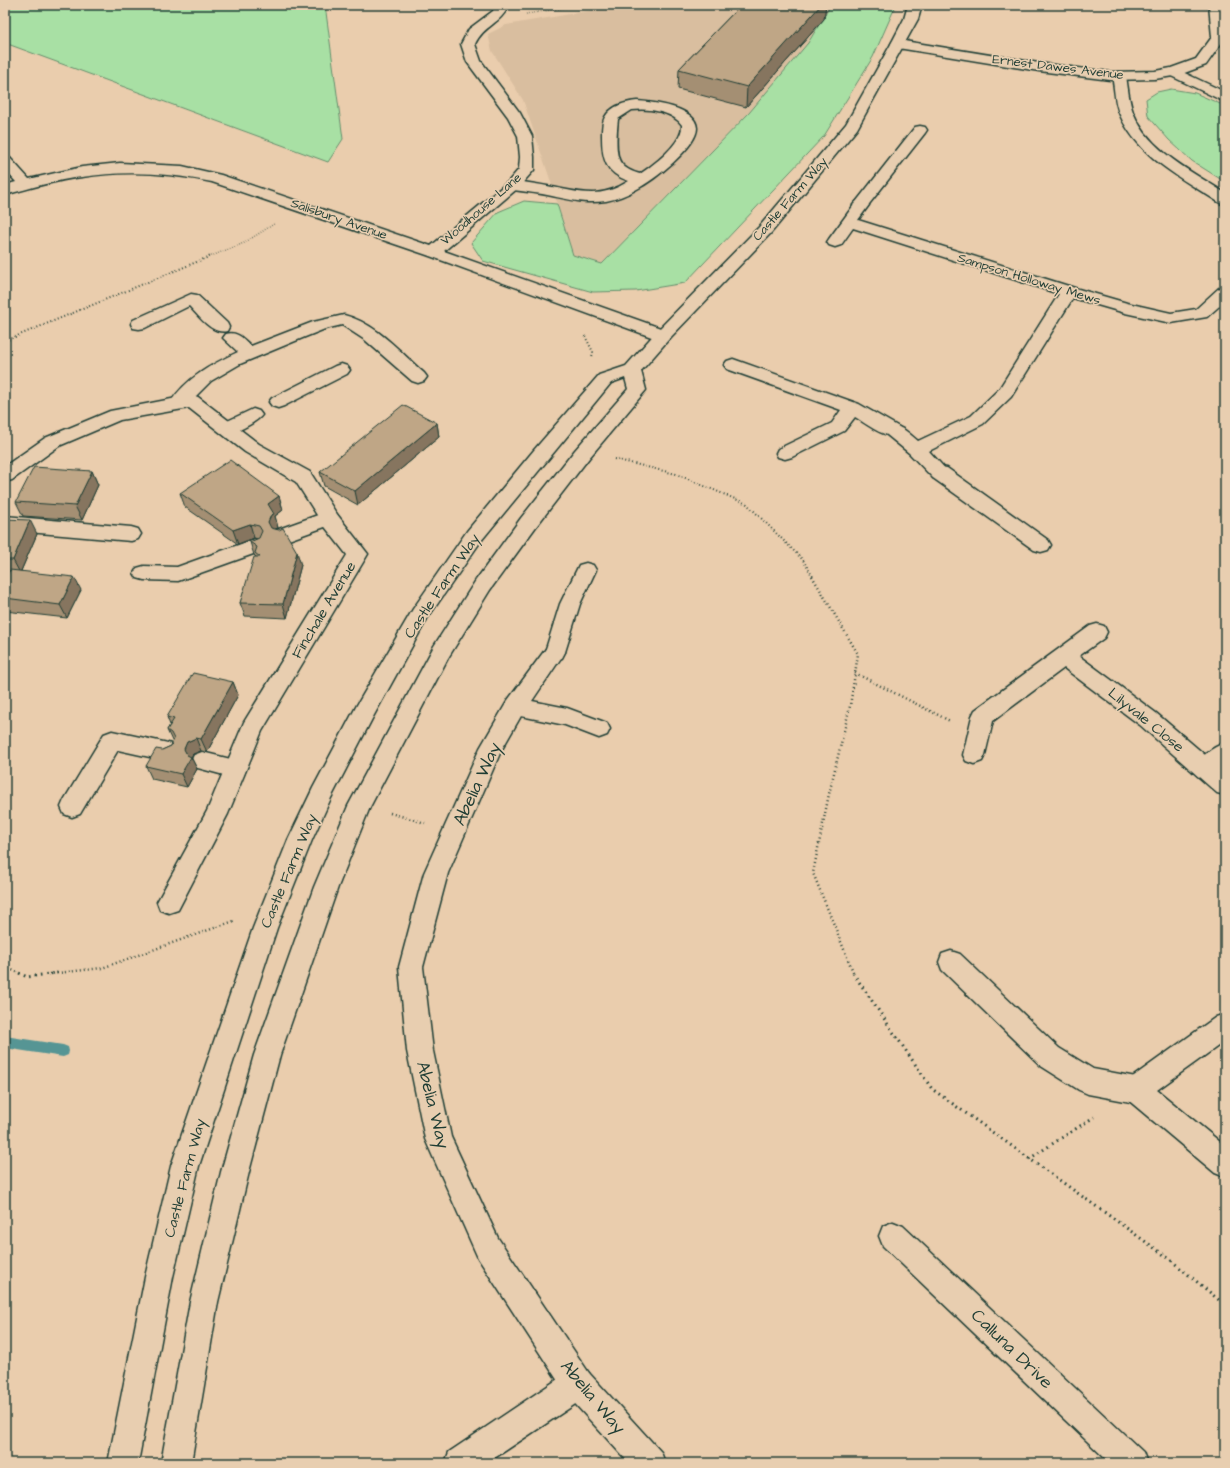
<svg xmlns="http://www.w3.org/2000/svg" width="1230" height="1468" font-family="'Architects Daughter',sans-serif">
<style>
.built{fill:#d9be9f}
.green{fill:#a8e0a4;stroke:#648e6c}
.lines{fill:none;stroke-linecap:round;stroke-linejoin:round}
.stream{fill:#579594;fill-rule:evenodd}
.service-casing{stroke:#1f3d34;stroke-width:3}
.minor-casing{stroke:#1f3d34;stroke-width:3}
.tertiary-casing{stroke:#1f3d34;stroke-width:3}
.primary-casing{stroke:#1f3d34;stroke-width:3}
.path-far3{stroke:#1f3d34;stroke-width:1.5;stroke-dasharray:0.5 2;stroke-linecap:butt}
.path-far2{stroke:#1f3d34;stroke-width:2;stroke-dasharray:1 2.5;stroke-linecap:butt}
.path-far1{stroke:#1f3d34;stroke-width:2.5;stroke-dasharray:1 3;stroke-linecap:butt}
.path{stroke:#1f3d34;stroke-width:3;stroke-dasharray:1.5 4;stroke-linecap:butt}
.service{fill:#e8ceb0;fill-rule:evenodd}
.minor{fill:#e8ceb0;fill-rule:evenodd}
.tertiary{fill:#e8ceb0;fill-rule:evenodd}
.primary{fill:#e8ceb0;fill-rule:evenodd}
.wall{fill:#a48f73;stroke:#1f3d34}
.shaded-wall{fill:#86745e;stroke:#1f3d34}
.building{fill:#bfa686;stroke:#1f3d34}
.labels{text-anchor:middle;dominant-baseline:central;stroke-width:3.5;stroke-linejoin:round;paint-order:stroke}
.far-street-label{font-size:13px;fill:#1f3d34;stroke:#e8ceb0}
.street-label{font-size:15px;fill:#1f3d34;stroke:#e8ceb0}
.near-street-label{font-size:18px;fill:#1f3d34;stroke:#e8ceb0}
</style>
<rect width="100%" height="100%" fill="#eacdad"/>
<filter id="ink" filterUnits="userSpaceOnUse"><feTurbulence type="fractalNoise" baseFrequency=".025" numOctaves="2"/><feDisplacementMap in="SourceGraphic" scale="8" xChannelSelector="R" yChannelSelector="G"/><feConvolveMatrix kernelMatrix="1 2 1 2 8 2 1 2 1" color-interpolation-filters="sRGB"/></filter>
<g filter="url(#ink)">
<!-- built -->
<path class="built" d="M610,5H831L808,43L749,113L602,264L573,255L549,176L523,100L492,51L488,34L506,25L594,10Z"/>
<!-- green -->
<path class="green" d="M5,5H325L343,139L328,162L5,43Z
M831,5H896L873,57L824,136L685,283L636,291L593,292L483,261L471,243L498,212L524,201L557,204L573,255L602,264L749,113L808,43Z
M1171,89L1195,93L1225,106V182L1192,161L1169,140L1148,116L1146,99L1157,92Z"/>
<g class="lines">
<!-- stream -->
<path class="stream" d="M5,1036L63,1045L68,1047L69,1051L68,1055L63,1057L5,1048Z"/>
<defs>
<path id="service" d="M637,101C652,102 696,107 697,128C697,147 653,181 637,189C627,195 616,199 606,201C586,204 571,200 552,196C539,193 526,192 513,190L508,188L505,185L508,182L513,180C526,183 539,184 552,187C584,193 600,199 629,181C605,173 602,159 602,135C602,130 602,122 605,117C611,106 626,102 637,101ZM632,110C648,108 672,111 682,125C683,143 653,165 640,174C633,172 625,169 621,163C614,154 617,130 618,119Z
M920,126L925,127L927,130L925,133L866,208L861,210L856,208L853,205L856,202L915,127Z
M191,294L197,295L227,323L229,327L227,331C212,335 199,316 189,306L145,328L139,329L133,328L131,324L133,320Z
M344,315C376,323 400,352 424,373L427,377L424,381L418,383L412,381L365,340L342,325L325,329L305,337L240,364L211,381L185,407L179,409L173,407L170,403C186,378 212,364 238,352L223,338L226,334C238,331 243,339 251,346L313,322Z
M733,359L859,404L899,427L902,431L899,435C885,439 868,425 855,417L844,431L792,457L785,459L778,457L776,453L778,449L832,423L841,410L727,369L724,365L727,361Z
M341,364L347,366L350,370L347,374L284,406L278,408L272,406L269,402L272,398L335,366Z
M253,409L259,411L262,415C258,421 235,434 227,434C225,434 223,433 221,432L218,428L221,424Z
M940,467L947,468L1048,540L1051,545L1048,550L1041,552L1034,550L933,478L931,473L933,468Z
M329,511L336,513L339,518L336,523L283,542L276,540L273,535L276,530Z
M5,516L131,527L138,529L141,534L138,539L131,541L5,530Z
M255,539L262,541L265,546L262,551L178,581L144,580L137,578L134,573L137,568L144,566L177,567Z
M586,563L593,565L596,570L580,604L565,652L562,658L555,660L548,658L545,652L560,604L579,565Z
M112,731L168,743L176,746L179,752L176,758L168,761L118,750L80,814L72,817L64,814L61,807L64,800L104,734Z
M1225,743V765C1215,772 1209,779 1197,775L1194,768C1199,757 1213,747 1225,743Z
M202,752L243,762L246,769L243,776L235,778L194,767L191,761L194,755Z
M951,951L960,954L1059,1048L1093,1069L1136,1077L1145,1081L1149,1090L1145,1099L1136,1103L1088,1094L1079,1090L1041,1066L942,970L939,962L942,954Z
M578,1369L589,1373L593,1384L589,1395L487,1463H445L449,1452L567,1373Z"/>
<path id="minor" d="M495,5H509C501,24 484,25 475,44L481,61L520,113L532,136L534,157V170L518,188L444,251L669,331L672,335L669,339L663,340L657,339L427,255L212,182C170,173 125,170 82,177C56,180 31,188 5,195V185L16,182L5,170V157L10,158L29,179L82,167L120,163L182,166L221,175L431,246L508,182L519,169L520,157L518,136L508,117L467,62L461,44L469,29L493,11Z
M1174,68L1225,92V102L1169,75L1167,72L1169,69Z
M1119,72L1124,73L1126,76C1128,88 1129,101 1133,112C1148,151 1193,172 1225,193V205L1220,203C1183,179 1138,157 1120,115C1114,103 1115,89 1112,76L1114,73Z
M861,200L866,202L869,205L858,220L1075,288L1127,303L1171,313L1196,309L1219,288L1225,287V301L1207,317L1171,323L1125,313L1073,298L1011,397L983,424L929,451L949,473L947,478L940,479L933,478L909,453L887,435L884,431L887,427C900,423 908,433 918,441L971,416L999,389L1059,294L853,228L841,245L835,247L829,245L827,242L829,239L856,202Z
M192,395L198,397L259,444L310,472L336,513L368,554L262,731L228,814L178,910L169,913L160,910L157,902L207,811L244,722L347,555L322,523L296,482L245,452L189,408L120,420L59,446L12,480L5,482V466L45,438L110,411Z
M1097,624L1104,626L1107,632L1104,638L1079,656L1156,713L1225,772V795L1217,793L1140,725L1064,668L993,721L985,755L982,761L974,764L966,761L963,755L972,716L975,710L1090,626Z
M555,644L562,646L565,652L532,701L567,708L607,723L610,729L607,735L599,738L565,725L521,716L501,751L448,873L423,967L433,1051L451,1137L498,1238L589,1373L661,1452L665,1463H629L567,1395L478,1258L425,1139L407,1051L399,967L424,873L480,748L508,700L548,646Z
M1225,1014V1041L1157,1090L1225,1146V1177L1215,1173L1127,1099L1123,1090L1127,1081L1216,1017Z
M893,1222L903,1226L1143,1452L1147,1463H1110L883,1246L879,1236L883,1226Z"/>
<path id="tertiary" d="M1209,5H1223L1225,38L1206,65L1179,75L1155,79L1110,80L1039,71L898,48L893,47L891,44L893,41L898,40L1039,63L1110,72L1155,71L1171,68L1196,59L1212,37Z"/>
<path id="primary" d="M908,5H922L918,19L857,129L771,233L669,339L641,371L646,390L589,458L535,528L490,590L448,658L370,807L338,887L280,1055L249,1172L218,1302L191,1463H161L190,1302L221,1172L254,1055L314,887L348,806L434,646L476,580L521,518L575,450L628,389L625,378L611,383L481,541L427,619L373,717L331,798L312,840L277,928L199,1166L173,1277L138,1463H108L145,1277L171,1166L253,928L288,840L313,788L357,705L413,609L467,531L534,450L599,375L626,366L657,331L759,227L846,124L891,44L904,19Z"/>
</defs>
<!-- service casing -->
<use href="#service" class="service-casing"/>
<!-- minor casing -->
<use href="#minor" class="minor-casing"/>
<!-- tertiary casing -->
<use href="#tertiary" class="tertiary-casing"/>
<!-- primary casing -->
<use href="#primary" class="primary-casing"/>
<!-- path-far3 -->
<path class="path-far3" d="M526,14L583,5
M209,257L244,243L274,224"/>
<!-- path-far2 -->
<path class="path-far2" d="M585,336L593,352L592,357
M5,341L211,256
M614,459L676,474L747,504L803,560L813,577"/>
<!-- path-far1 -->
<path class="path-far1" d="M812,576L858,654L850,706L829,794L813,873L854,974
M855,673L950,721
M390,813L425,823
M5,967L21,974
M49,974L102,968L234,921"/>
<!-- path -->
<path class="path" d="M19,973L27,977L57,973
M853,973L932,1089L1167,1257L1225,1305
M1029,1159L1094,1117"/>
<!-- service -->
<use href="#service" class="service"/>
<!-- minor -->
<use href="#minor" class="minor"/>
<!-- tertiary -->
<use href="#tertiary" class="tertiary"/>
<!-- primary -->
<use href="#primary" class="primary"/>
</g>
<!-- wall -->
<path class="wall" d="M741,5H826L824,19L746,107L678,89L679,69Z
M437,423L439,437L358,505L324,486L320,472Z
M92,471L98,485L82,520L23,516L16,502Z
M180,493L279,496L283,510L275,516L278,528L276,529L301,565L287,618L245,616L240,603L256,557L254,555L250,542L258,539L254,538L238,544L185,507Z
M5,519L37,534L21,571L81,590L67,618L5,611V578L8,573H5Z
M233,682L238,695L207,752L201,751L193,754L191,757L197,769L187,787L152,779L146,766L162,750L171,746L173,743L167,730L170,725L167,717Z"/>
<!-- shaded-wall -->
<path class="shaded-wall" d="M821,5H826L824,19L746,107L747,87Z
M437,423L439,437L358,505L355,491Z
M92,471L98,485L82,520L75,506Z
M279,496L283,510L275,516L278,528L275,529L272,536L268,522V504Z
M30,520L37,534L20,573L13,560Z
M250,524L254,538L238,544L233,530Z
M297,552L301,565L287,618L283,604Z
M74,577L81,590L67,618L60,605Z
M233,682L238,695L207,752L201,739Z
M196,738L201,751L193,754L191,757L197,769L187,787L181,774L184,749L187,742Z"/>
<!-- building -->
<path class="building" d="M741,5H821L747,87L679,69Z
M403,405L437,423L355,491L320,472Z
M230,460L279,496L268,504L274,514L271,515L268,522L271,528L279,530L283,528L297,552L283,604L240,603L254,557H260L255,553L257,547L250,542L259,538L262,531L259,526L250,524L233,530L180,493Z
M34,467L92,471L75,506L16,502Z
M5,519L30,520L13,560H5Z
M10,570L74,577L60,605L5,598V578Z
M193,673L233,682L201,739L196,738L187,742L184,749L187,755L191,757L181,774L146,766L156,749L162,750L171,746L174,739L171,733L167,730L174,719L167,717Z"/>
</g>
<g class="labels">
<!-- far-street labels -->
<g class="far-street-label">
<text transform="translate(1058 67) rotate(7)">Ernest Dawes Avenue</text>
<text transform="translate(790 199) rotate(-49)">Castle Farm Way</text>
<text transform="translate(481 209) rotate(-41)">Woodhouse Lane</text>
<text transform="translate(339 219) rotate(19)">Salisbury Avenue</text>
<text transform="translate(1029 279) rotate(17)">Sampson Holloway Mews</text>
</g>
<!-- street labels -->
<g class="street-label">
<text transform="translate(442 586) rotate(-56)">Castle Farm Way</text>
<text transform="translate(324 610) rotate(-59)">Finchale Avenue</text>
<text transform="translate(1146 720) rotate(39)">Lilyvale Close</text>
<text transform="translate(289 871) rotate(-67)">Castle Farm Way</text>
<text transform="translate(185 1178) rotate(-75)">Castle Farm Way</text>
</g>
<!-- near-street labels -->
<g class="near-street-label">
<text transform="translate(477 784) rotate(-65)">Abelia Way</text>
<text transform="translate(433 1105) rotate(76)">Abelia Way</text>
<text transform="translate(1012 1349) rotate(44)">Calluna Drive</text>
<text transform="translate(593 1397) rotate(50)">Abelia Way</text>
</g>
</g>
<!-- margin -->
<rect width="1230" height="1468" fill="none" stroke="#e8ceb0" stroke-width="20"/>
<rect x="10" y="10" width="1210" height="1448" fill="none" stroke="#1f3d34" stroke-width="1.5" filter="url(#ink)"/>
</svg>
